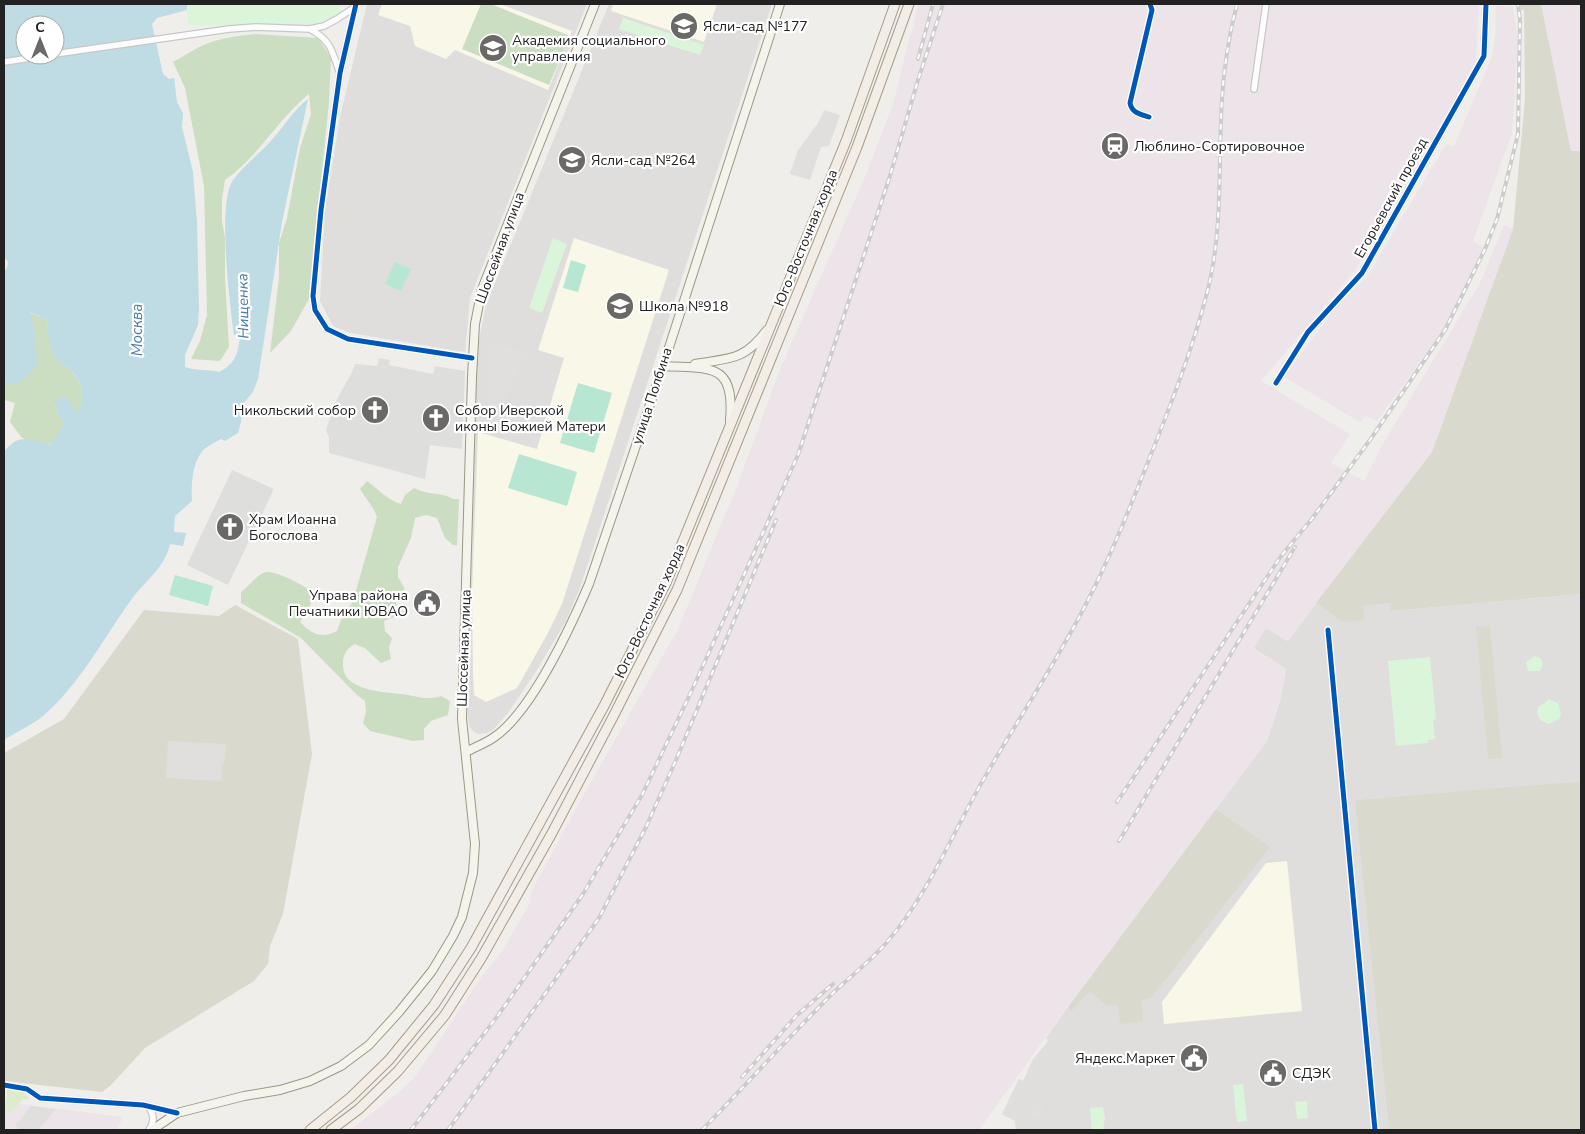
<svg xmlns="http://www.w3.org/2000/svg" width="1585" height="1134" font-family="'Nunito Sans',sans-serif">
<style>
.residential{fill:#dfdedc}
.industrial{fill:#ede4e9}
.education{fill:#f8f7e8}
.religious{fill:#dededc}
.construction{fill:#d9d9cd}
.grass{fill:#ddeccb}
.forest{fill:#cbdec1}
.park{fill:#daf5da}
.pitch{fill:#b7e6d2}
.parking{fill:#e0dfde}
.water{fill:#bfdbe3;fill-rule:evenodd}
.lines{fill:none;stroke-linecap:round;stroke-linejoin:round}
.minor-casing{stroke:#c9c8c7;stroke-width:8}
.secondary-casing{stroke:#999a82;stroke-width:10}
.primary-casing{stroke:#a79c86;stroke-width:11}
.minor{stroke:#fdfcfc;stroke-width:5.5}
.secondary{stroke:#f4f4ed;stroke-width:8}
.primary{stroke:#f3ede7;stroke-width:9}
.rail-casing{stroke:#ccc;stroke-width:4}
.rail{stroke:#fff;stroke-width:2;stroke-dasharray:5.5;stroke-linecap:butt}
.cycleway-casing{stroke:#fff;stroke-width:8}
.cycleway{stroke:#0057b8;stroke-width:5}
.labels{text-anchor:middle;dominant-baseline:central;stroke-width:4.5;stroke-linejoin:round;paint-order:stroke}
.poi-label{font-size:14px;fill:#222;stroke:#fff;text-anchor:start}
.street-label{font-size:14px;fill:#222;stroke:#fff}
.water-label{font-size:15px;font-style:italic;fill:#4a7aab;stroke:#fff}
</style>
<rect width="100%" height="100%" fill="#f0eeeb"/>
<!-- residential -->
<path class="residential" d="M367,4H587L470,298L465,352L350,333L333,326L320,301L325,211L340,117Z
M609,4H772L580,588L566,621L535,673L508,713L493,730L487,733L478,734L474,732L469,726L468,719L469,590L477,350L486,305Z
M1581,594V781L1356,800L1389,1130H1016L1015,1121L1002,1114L1019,1079L1023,1081L1033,1059L1048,1041L1046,1038L1068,1007L1072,1011L1090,991L1146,999L1269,847L1216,809L1267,741L1280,701L1286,669L1253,648L1266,628L1288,641L1316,603L1342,622L1364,619L1362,606L1390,603L1392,611Z"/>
<!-- industrial -->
<path class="industrial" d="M919,4H1479L1476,60L1451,107L1356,269L1261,381L1350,434L1331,463L1364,481L1381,447L1480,283L1504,225L1513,229L1432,452L1288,641L1266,628L1254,648L1286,669L1280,701L1267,741L1058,1020L979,1130H350L398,1093L414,1078L480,979L503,950L531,901L530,894L579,803L678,629L737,486L780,369L865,177L894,101L910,35L915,24L913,23Z
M1541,4H1581V151H1571Z
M1495,6L1513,7L1518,43L1512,133L1473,241L1484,248L1445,326L1428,351L1377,421L1366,416L1360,422L1284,377L1336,307L1368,275L1446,144L1454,146L1492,57L1496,30Z
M4,1102L123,1117L117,1130H4Z"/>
<!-- education -->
<path class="education" d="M382,4H500L572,31L548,90L455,50L446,59L415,46L410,26L378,15Z
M613,4H717L704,42L611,11Z
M574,238L669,270L562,604L549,631L517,688L486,702L474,695L473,673L472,594L478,432L537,449L564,358L538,350Z
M1287,861L1302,1011L1164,1024L1162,1002L1266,863Z"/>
<!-- religious -->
<path class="religious" d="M379,358L390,360L389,365L433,374L435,366L465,371L462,449L430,445L425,479L329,453V438L326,430L335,403L352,372L355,364L377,366Z
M232,470L274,489L228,585L187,565Z"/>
<!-- construction -->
<path class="construction" d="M1520,4H1541L1571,151H1581V594L1391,611L1390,603L1363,606L1364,620L1342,622L1316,603L1432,452L1513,229L1525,99L1524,10H1521Z
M235,605L298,639L312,754L283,914L270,946L268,964L254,981L145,1048L111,1085L102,1092L4,1081V753L64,719L144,610L219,616Z
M1490,626L1502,758L1488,759L1476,627Z
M1581,781V1130H1389L1355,800Z
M1216,809L1270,847L1151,998L1141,1000L1143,1021L1120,1024L1118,1005L1107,1006L1090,991L1072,1011L1068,1007Z"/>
<!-- grass -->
<path class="grass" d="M7,1089L23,1092L29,1098L28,1100L23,1099L10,1114L6,1110Z"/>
<!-- forest -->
<path class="forest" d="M481,4H491L570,36L549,85L462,49Z
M256,34L318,38L331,58L329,102L309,299L291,331L270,353L279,277V243L287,218L300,148L311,114L309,94C278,119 258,157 225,180L222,199V221L225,238V277L229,347L220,361L191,359L200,341L207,315L204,186L185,88L173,62C183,57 191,51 201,46C219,38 237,36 256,34Z
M29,312L47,320C48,332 50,352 59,361C61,364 65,366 68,368C84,382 85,397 77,415L72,406L55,401C55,411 58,416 65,423L54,441L48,445L22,438L10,422L15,403L4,400V383L11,385L35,332Z
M367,481C378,489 389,501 401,504L405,495L414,488C424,493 432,493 443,495C449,496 452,500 459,499L457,545H453L445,538L437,518L426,515L415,518L411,538L398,567V577L405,589L397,594L396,605L397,609L405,611L406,614L402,618L394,617L384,621L385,631L392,638L389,648L391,659L381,663L365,648L354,644C346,650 342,656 343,667C345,691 384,692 402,694C418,696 425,701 441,696L450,701L448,715L431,721L424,729V740L413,741L370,731L363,723L366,712L365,701L357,695L301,638L241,603V592C249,587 257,574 266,572C277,571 306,586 314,593C312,605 306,612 300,622C311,634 322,639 337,631L341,620L353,601L377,517C373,506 366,499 360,489Z"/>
<!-- park -->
<path class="park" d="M187,4H341L339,13L321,24L188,25Z
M623,18L704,45L700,55L619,29Z
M553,238L567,244L542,313L529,308Z
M1535,656L1540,658L1543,663L1540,671H1528L1526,662Z
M1430,657L1436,719L1433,720L1435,739L1428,740V743L1396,746L1388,661Z
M1549,699L1558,703L1561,713L1559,719L1549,724L1540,720L1537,713L1538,707L1545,703Z
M1243,1084L1247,1121L1237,1122L1233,1085Z
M1307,1101L1308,1118L1297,1119L1295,1102Z
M1103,1107L1105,1118L1103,1130H1092L1090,1108Z"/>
<!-- pitch -->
<path class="pitch" d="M571,260L586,265L578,292L563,288Z
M395,262L411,269L401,291L385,284Z
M578,383L612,393L594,453L560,443Z
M519,454L577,472L567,506L508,488Z
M175,575L213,586L208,606L169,595Z"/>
<!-- parking -->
<path class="parking" d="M824,110L840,115L829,146L821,147L810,180L790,174L798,150L818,123Z
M489,342L529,352L525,363L520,362L494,435L488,431Z
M168,741L226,744L225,761L222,765L221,781L166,778Z
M1019,1079L1023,1081L1006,1117L1002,1114Z
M1043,1102L1044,1116L1031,1117L1030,1103Z
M31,1106L56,1109L38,1130H21L15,1126Z"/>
<!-- water -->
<path class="water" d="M4,4H187V10L157,18L152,24L163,74L169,79L174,78L177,102L183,113L182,127L193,172L197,222L199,309L198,325L185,355V367C196,371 207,369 219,372C235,364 238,354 240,337L234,335C230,305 217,202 233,180C243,166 259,154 270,142C284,127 292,111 308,99L282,222L258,379L253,392L243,404L241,422L238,433L225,441L221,439C214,443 205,447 201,453C192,465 191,487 192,501L175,516L174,532L186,533L183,546L170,544C165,568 145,581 131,600C103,639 80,684 43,716C32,725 16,732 4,740V452C18,434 28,438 49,445L54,440L65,423C58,416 55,411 55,401L61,397L66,396L77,414C85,397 84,381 68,368C64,365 59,363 56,358C49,346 48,334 47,320L30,312L35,332L37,364L21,381L11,385L4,383V271L7,268L8,262L4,257ZM25,25H55V55H25Z"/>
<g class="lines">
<defs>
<path id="minor" d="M356,4L340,73L321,210L313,296L315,310L327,329L348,339L472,358
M310,29C330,40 332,50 339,71
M55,54L229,29L256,27L310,29L324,26L337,19L355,7
M4,62L50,55
M1254,89L1266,4
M1149,117C1140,114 1132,113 1130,103L1152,10L1150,4
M1276,383L1308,332L1362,273L1484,56L1486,4
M1328,630L1375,1130
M4,1085L27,1089L40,1098L143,1105L177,1113
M148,1106C154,1114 155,1122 149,1130"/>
<path id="secondary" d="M695,364C730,358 744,361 767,330
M663,366C710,369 735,361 730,421
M466,752C475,747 484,744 493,738C531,713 571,626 589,584L663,366L780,4
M152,1130L177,1113L244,1096L280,1090L310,1081L341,1066L369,1045L399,1012L432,971L453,936L462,917L473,873L475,844L462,719L472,377L475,324L482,289L595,4"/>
<path id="primary" d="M310,1130L351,1097L389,1060L434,1005L471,948L604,706L666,583L846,141L895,4
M331,1130L359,1109L398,1071L445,1015L482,957L552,833L615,713L677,590L857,147L909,4"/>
</defs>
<!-- minor casing -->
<use href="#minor" class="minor-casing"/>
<!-- secondary casing -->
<use href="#secondary" class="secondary-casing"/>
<!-- primary casing -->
<use href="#primary" class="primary-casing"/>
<!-- minor -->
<use href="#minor" class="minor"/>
<!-- secondary -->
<use href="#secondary" class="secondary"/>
<!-- primary -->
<use href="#primary" class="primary"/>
<defs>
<path id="rail" d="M918,59L933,4
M1117,802L1281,556L1311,520L1370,440L1445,330L1485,249L1497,219L1518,134L1520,20L1518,4
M1119,841L1295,547
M742,1077L797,1015L833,984
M411,1130L499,1014L583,894L642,795L692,690L798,455L889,179L918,80L943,4
M448,1130L599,918L646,827L676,760L776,520
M702,1130C745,1086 787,1039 831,995C849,977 870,962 887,942C926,898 953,833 982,782C1016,722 1055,665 1086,604C1110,558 1129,510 1148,462C1171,404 1194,346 1209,285C1223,225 1218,161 1222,99C1224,67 1229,35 1237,4"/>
</defs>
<!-- rail casing -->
<use href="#rail" class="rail-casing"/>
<!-- rail -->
<use href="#rail" class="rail"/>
<defs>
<path id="cycleway" d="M356,4L340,73L321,210L313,296L315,310L327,329L348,339L472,358
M1149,117C1140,114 1132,113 1130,103L1152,10L1150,4
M1276,383L1308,332L1362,273L1484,56L1486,4
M1328,630L1375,1130
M4,1085L27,1089L40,1098L143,1105L177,1113"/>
</defs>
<!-- cycleway casing -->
<use href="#cycleway" class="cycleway-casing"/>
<!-- cycleway -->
<use href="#cycleway" class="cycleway"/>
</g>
<!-- icons -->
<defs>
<symbol id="school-disc" viewBox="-11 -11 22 22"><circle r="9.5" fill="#6a6968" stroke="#fff"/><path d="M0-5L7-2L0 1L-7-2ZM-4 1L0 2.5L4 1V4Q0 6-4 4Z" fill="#fff"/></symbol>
<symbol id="university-disc" viewBox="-11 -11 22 22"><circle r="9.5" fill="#6a6968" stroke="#fff"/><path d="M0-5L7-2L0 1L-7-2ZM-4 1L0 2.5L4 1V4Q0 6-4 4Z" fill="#fff"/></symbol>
<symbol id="station-disc" viewBox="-11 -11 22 22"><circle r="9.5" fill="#6a6968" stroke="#fff"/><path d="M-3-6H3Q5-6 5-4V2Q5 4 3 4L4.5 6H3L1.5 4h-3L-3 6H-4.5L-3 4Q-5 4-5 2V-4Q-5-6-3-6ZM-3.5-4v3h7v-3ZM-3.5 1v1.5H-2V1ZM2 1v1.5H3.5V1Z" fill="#fff"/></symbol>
<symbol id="church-disc" viewBox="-11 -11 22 22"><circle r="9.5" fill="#6a6968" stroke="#fff"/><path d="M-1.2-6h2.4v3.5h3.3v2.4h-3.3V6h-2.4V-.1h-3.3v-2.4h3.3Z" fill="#fff"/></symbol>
<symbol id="civic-disc" viewBox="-11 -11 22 22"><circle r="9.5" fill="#6a6968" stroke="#fff"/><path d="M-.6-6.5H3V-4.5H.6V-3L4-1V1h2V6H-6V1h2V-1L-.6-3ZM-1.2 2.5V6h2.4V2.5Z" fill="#fff"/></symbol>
</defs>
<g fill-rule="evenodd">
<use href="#school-disc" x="668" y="10" width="32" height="32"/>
<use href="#university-disc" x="477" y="32" width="32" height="32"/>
<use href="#station-disc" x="1099" y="130" width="32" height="32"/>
<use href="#school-disc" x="556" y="144" width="32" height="32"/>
<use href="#school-disc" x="604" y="290" width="32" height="32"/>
<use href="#church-disc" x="359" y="394" width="32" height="32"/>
<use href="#church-disc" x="420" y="402" width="32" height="32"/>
<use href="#church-disc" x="214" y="511" width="32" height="32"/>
<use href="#civic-disc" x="411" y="587" width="32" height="32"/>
<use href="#civic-disc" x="1178" y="1042" width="32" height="32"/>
<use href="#civic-disc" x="1257" y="1057" width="32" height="32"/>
</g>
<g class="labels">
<!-- poi labels -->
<g class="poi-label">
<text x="703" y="26">Ясли-сад №177</text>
<text x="512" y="40">Академия социального<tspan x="512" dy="16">управления</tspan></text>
<text x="1134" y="146">Люблино-Сортировочное</text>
<text x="591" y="160">Ясли-сад №264</text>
<text x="639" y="306">Школа №918</text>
<text x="356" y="410" text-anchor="end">Никольский собор</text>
<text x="455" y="410">Собор Иверской<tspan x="455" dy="16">иконы Божией Матери</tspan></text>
<text x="249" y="519">Храм Иоанна<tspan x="249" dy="16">Богослова</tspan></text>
<text x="408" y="595" text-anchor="end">Управа района<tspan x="408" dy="16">Печатники ЮВАО</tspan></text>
<text x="1175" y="1058" text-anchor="end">Яндекс.Маркет</text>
<text x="1292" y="1073">СДЭК</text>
</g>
<!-- street labels -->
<g class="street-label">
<text transform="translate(1391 198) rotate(-61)">Егорьевский проезд</text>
<text transform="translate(806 238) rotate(-68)">Юго-Восточная хорда</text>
<text transform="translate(500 248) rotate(-70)">Шоссейная улица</text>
<text transform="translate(652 396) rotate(-72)">улица Полбина</text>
<text transform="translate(650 611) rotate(-65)">Юго-Восточная хорда</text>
<text transform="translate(464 648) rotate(-88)">Шоссейная улица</text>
</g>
<!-- water labels -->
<g class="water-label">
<text transform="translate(243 306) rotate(-91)">Нищенка</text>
<text transform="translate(137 330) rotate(-90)">Москва</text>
</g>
</g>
<!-- border -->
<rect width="1585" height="1134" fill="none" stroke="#222222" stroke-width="10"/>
<!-- north arrow -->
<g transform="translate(40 40)"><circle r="24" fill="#ffffff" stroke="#a7a7a7"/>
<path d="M0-4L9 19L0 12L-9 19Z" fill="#6a6968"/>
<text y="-8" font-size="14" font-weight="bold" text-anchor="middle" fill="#222222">С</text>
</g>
</svg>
